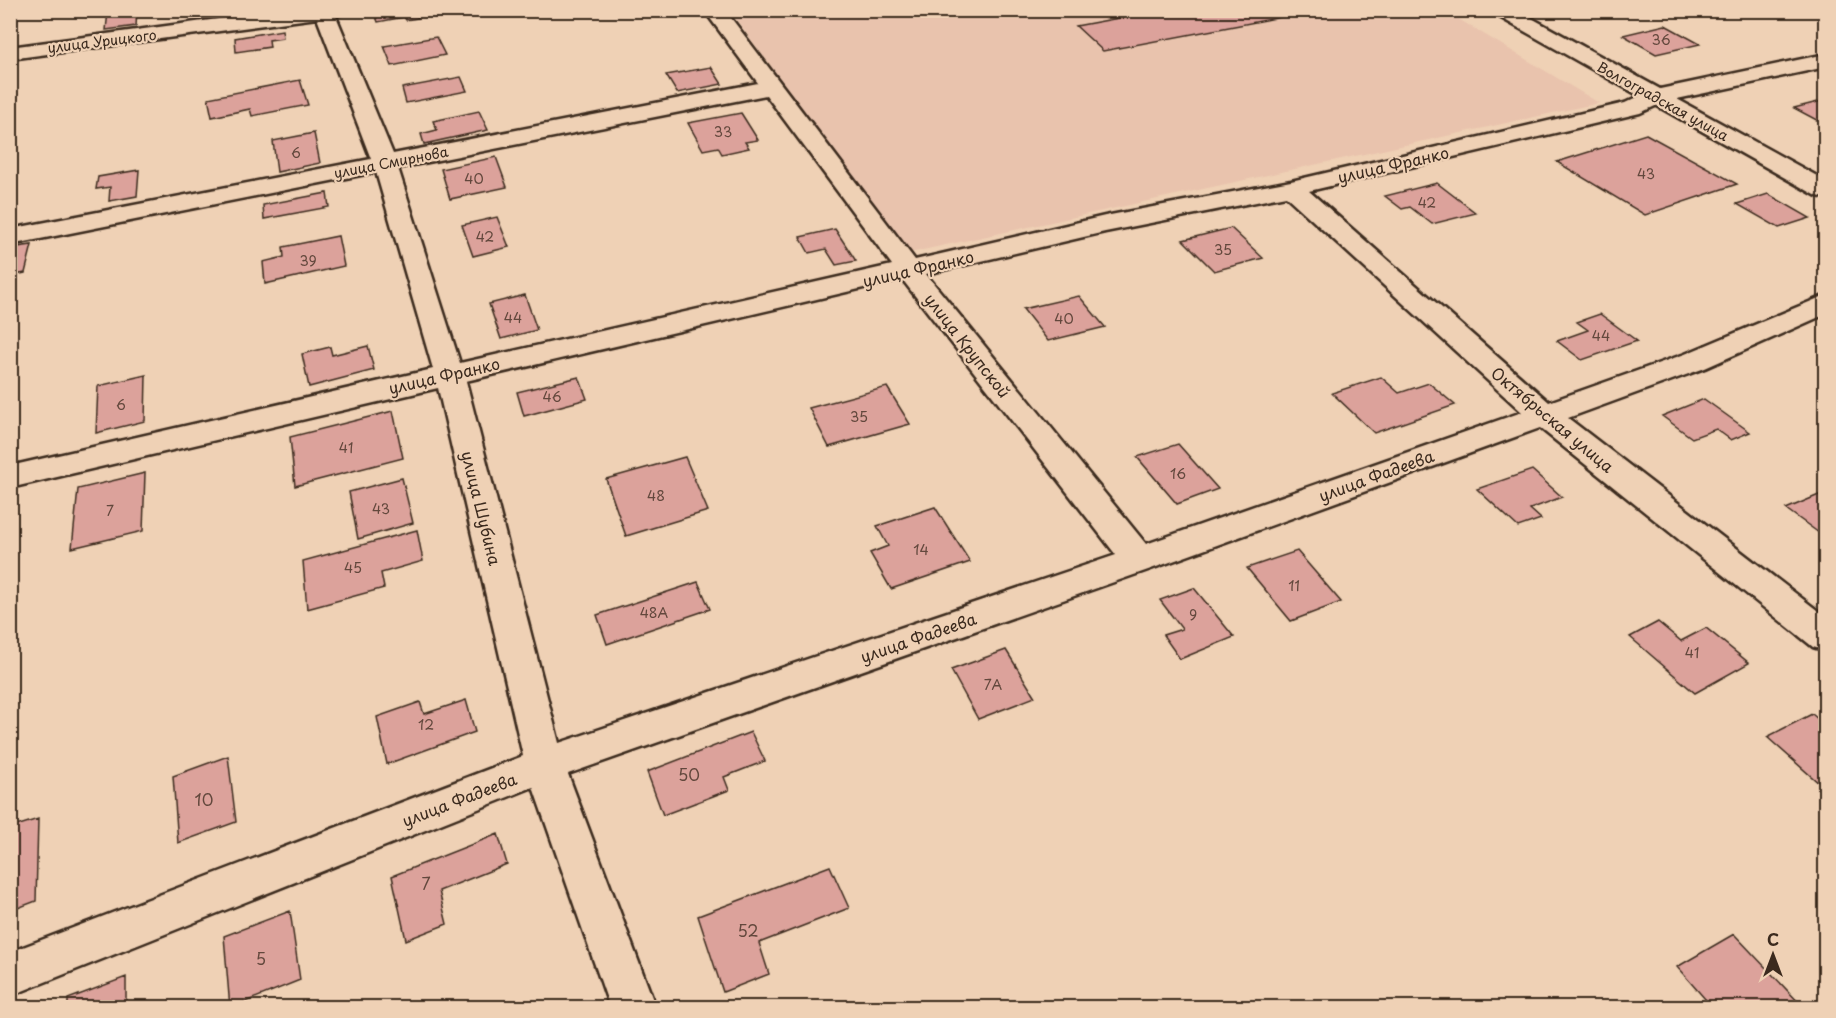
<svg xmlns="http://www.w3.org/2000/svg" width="1836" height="1018" font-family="'Playpen Sans',sans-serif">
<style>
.built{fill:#e9c3ad}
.building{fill:#dca29b;stroke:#3b2a1e;stroke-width:1.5}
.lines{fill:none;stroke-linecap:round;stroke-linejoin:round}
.minor-casing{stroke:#3b2a1e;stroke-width:5}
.tertiary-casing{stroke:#3b2a1e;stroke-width:5}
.minor{fill:#efd1b5;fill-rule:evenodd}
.tertiary{fill:#efd1b5;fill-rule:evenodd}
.labels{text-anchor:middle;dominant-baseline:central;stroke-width:4.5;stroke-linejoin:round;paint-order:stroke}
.number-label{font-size:14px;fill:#63483d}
.far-street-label{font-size:14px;fill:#3b2a1e;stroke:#efd1b5}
.street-label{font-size:16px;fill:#3b2a1e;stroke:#efd1b5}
.near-number-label{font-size:16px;fill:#63483d}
</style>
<rect width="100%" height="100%" fill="#efd1b5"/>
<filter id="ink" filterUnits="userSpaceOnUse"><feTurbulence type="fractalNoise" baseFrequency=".0167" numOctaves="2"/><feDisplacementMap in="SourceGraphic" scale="12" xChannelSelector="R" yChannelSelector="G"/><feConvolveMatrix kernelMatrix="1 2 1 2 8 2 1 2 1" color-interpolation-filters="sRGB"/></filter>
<g filter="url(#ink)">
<!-- built -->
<path class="built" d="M730,11H1445L1599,103L909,253Z"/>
<!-- building -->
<path class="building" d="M137,10L136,26L106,30L108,12Z
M395,10H414L418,18L406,20L404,17L378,22L375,14Z
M1162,10H1318L1103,51L1076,26Z
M1665,25L1700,44L1656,54L1623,35Z
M282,30L283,38L269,40L270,47L236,52L235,38Z
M436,37L445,55L392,66L384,46Z
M711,67L722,84L677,93L666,75Z
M461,77L467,91L406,103L402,88Z
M300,80L308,105L252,116L250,109L212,117L208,98Z
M1826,100V125L1794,108Z
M479,111L488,130L424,144L421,134L437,130L433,121Z
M741,113L758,140L745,142L749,148L722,154L718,147L703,150L688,123Z
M314,133L320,163L277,172L273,141Z
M1646,134L1737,184L1645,215L1557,162Z
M496,157L507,187L450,199L441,169Z
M139,170L137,196L109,201L110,187L96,189L98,177Z
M1437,183L1476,213L1432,224L1410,207L1402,209L1385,196Z
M327,193L329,207L264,219L263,205Z
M1768,194L1810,218L1779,228L1737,204Z
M497,217L509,247L473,256L462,225Z
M1231,228L1263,258L1214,271L1183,240Z
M835,229L856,261L836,265L826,249L809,253L800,237Z
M338,236L344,266L265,284L263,262L284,257L283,247Z
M32,245L25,273L10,276V248Z
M525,295L537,330L501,339L489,304Z
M1079,296L1105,327L1048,341L1023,309Z
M1600,314L1637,341L1582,360L1557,341L1588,330L1577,322Z
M368,346L374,370L309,387L302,354L330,347L332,355Z
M146,375L145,421L96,433L98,386Z
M579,377L587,399L524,416L517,392Z
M1381,377L1399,393L1429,383L1455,405L1374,433L1332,393Z
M887,387L910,424L829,447L809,408Z
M1704,399L1750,432L1731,440L1716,429L1692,438L1662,416Z
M393,411L403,458L295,486L290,437Z
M1178,444L1218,489L1177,504L1137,457Z
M685,457L708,511L626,536L606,479Z
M1532,470L1562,497L1530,509L1541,519L1518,527L1477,489Z
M145,473L143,531L72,548L78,489Z
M402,478L413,523L358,539L349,492Z
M1826,492V530L1819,533L1786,509Z
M935,507L970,562L891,589L870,553L888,546L877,526Z
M417,530L423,561L381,573L384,588L307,609L303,561Z
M1297,551L1341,602L1291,621L1247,568Z
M698,582L710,609L607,644L597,615Z
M1194,588L1234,637L1180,659L1163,635L1182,629L1160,600Z
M1658,622L1681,641L1706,628L1749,663L1695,693L1630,637Z
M1006,650L1035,697L978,719L951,670Z
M466,700L475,732L387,764L377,717L420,702L424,714Z
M1812,714L1826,726V781L1820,784L1767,737Z
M751,732L765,761L724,777L729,790L663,815L647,772Z
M228,756L236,822L178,843L173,776Z
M38,819L36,901L10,911V828Z
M498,834L507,864L439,891L447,924L406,940L392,876Z
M830,866L849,908L759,943L769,974L723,992L698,916Z
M290,911L300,980L230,1008L224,936Z
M1734,934L1804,1008H1713L1677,967Z
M126,977V1008H68V999Z"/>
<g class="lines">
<defs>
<path id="minor" d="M285,10H345L342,14L336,16L393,154L758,83L704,10H725L915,260L1105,216L1291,181L1625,103L1648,92L1656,90L1664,92L1667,97L1664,102L1640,113L1309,191L1549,402L1685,354L1826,295V314L1705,368L1568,418L1826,617V651L1813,647L1540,428L1151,569L568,774L656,1008H610L533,787L10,996V952L523,756L438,388L10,488V466L433,369L376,172L10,245V229L371,159L317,18L10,59V47ZM766,95L892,265L460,363L398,168ZM1286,196L1522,412L1146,544L926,274L1105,232ZM902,279L1116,555L559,743L466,381Z"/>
<path id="tertiary" d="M1491,10H1517L1660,89L1826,54V67L1677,99L1826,181V198L1817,196L1494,14Z"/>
</defs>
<!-- minor casing -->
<use href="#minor" class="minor-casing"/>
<!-- tertiary casing -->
<use href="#tertiary" class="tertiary-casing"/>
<!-- minor -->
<use href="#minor" class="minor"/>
<!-- tertiary -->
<use href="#tertiary" class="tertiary"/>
</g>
</g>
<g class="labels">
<!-- number labels -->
<g class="number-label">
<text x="1661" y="39">36</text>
<text x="723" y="131">33</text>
<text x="296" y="152">6</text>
<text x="1646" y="173">43</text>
<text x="474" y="178">40</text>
<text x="1427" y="202">42</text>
<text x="485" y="236">42</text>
<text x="1223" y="249">35</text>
<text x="308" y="260">39</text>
<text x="513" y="317">44</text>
<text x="1064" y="318">40</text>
<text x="1601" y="335">44</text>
<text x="552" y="396">46</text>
<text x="121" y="404">6</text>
<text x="859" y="416">35</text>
<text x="346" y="447">41</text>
<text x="1178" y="473">16</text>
<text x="656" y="495">48</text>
<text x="381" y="508">43</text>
<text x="110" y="510">7</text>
<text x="921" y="549">14</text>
<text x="353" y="567">45</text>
<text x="1294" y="585">11</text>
<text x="654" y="612">48А</text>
<text x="1193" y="614">9</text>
<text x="1692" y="652">41</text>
<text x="993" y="684">7А</text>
<text x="426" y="724">12</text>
</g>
<!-- far-street labels -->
<g class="far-street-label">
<text transform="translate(102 41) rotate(-7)">улица Урицкого</text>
<text transform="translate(1663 101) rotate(29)">Волгоградская улица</text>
<text transform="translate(391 162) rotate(-11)">улица Смирнова</text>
</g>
<!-- street labels -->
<g class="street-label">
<text transform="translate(1393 164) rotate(-13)">улица Франко</text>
<text transform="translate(918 268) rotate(-13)">улица Франко</text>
<text transform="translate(968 345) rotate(52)">улица Крупской</text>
<text transform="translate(444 375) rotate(-13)">улица Франко</text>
<text transform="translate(1553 419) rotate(40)">Октябрьская улица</text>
<text transform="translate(1376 475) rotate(-20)">улица Фадеева</text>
<text transform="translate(482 508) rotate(76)">улица Шубина</text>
<text transform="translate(918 637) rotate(-19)">улица Фадеева</text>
<text transform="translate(459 799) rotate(-21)">улица Фадеева</text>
</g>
<!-- near-number labels -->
<g class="near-number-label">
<text x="689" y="774">50</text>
<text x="204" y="799">10</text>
<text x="426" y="883">7</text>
<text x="748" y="930">52</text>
<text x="261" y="958">5</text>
</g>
</g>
<!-- margin -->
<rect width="1836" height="1018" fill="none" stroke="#efd1b5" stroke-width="36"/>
<rect x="18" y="18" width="1800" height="982" fill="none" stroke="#3b2a1e" stroke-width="2" filter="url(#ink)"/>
<!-- north arrow -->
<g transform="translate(1773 955)" stroke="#efd1b5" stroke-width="4.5" paint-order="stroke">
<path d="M0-4.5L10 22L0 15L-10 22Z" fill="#3b2a1e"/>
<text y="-9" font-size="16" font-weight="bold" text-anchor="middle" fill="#3b2a1e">С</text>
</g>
</svg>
